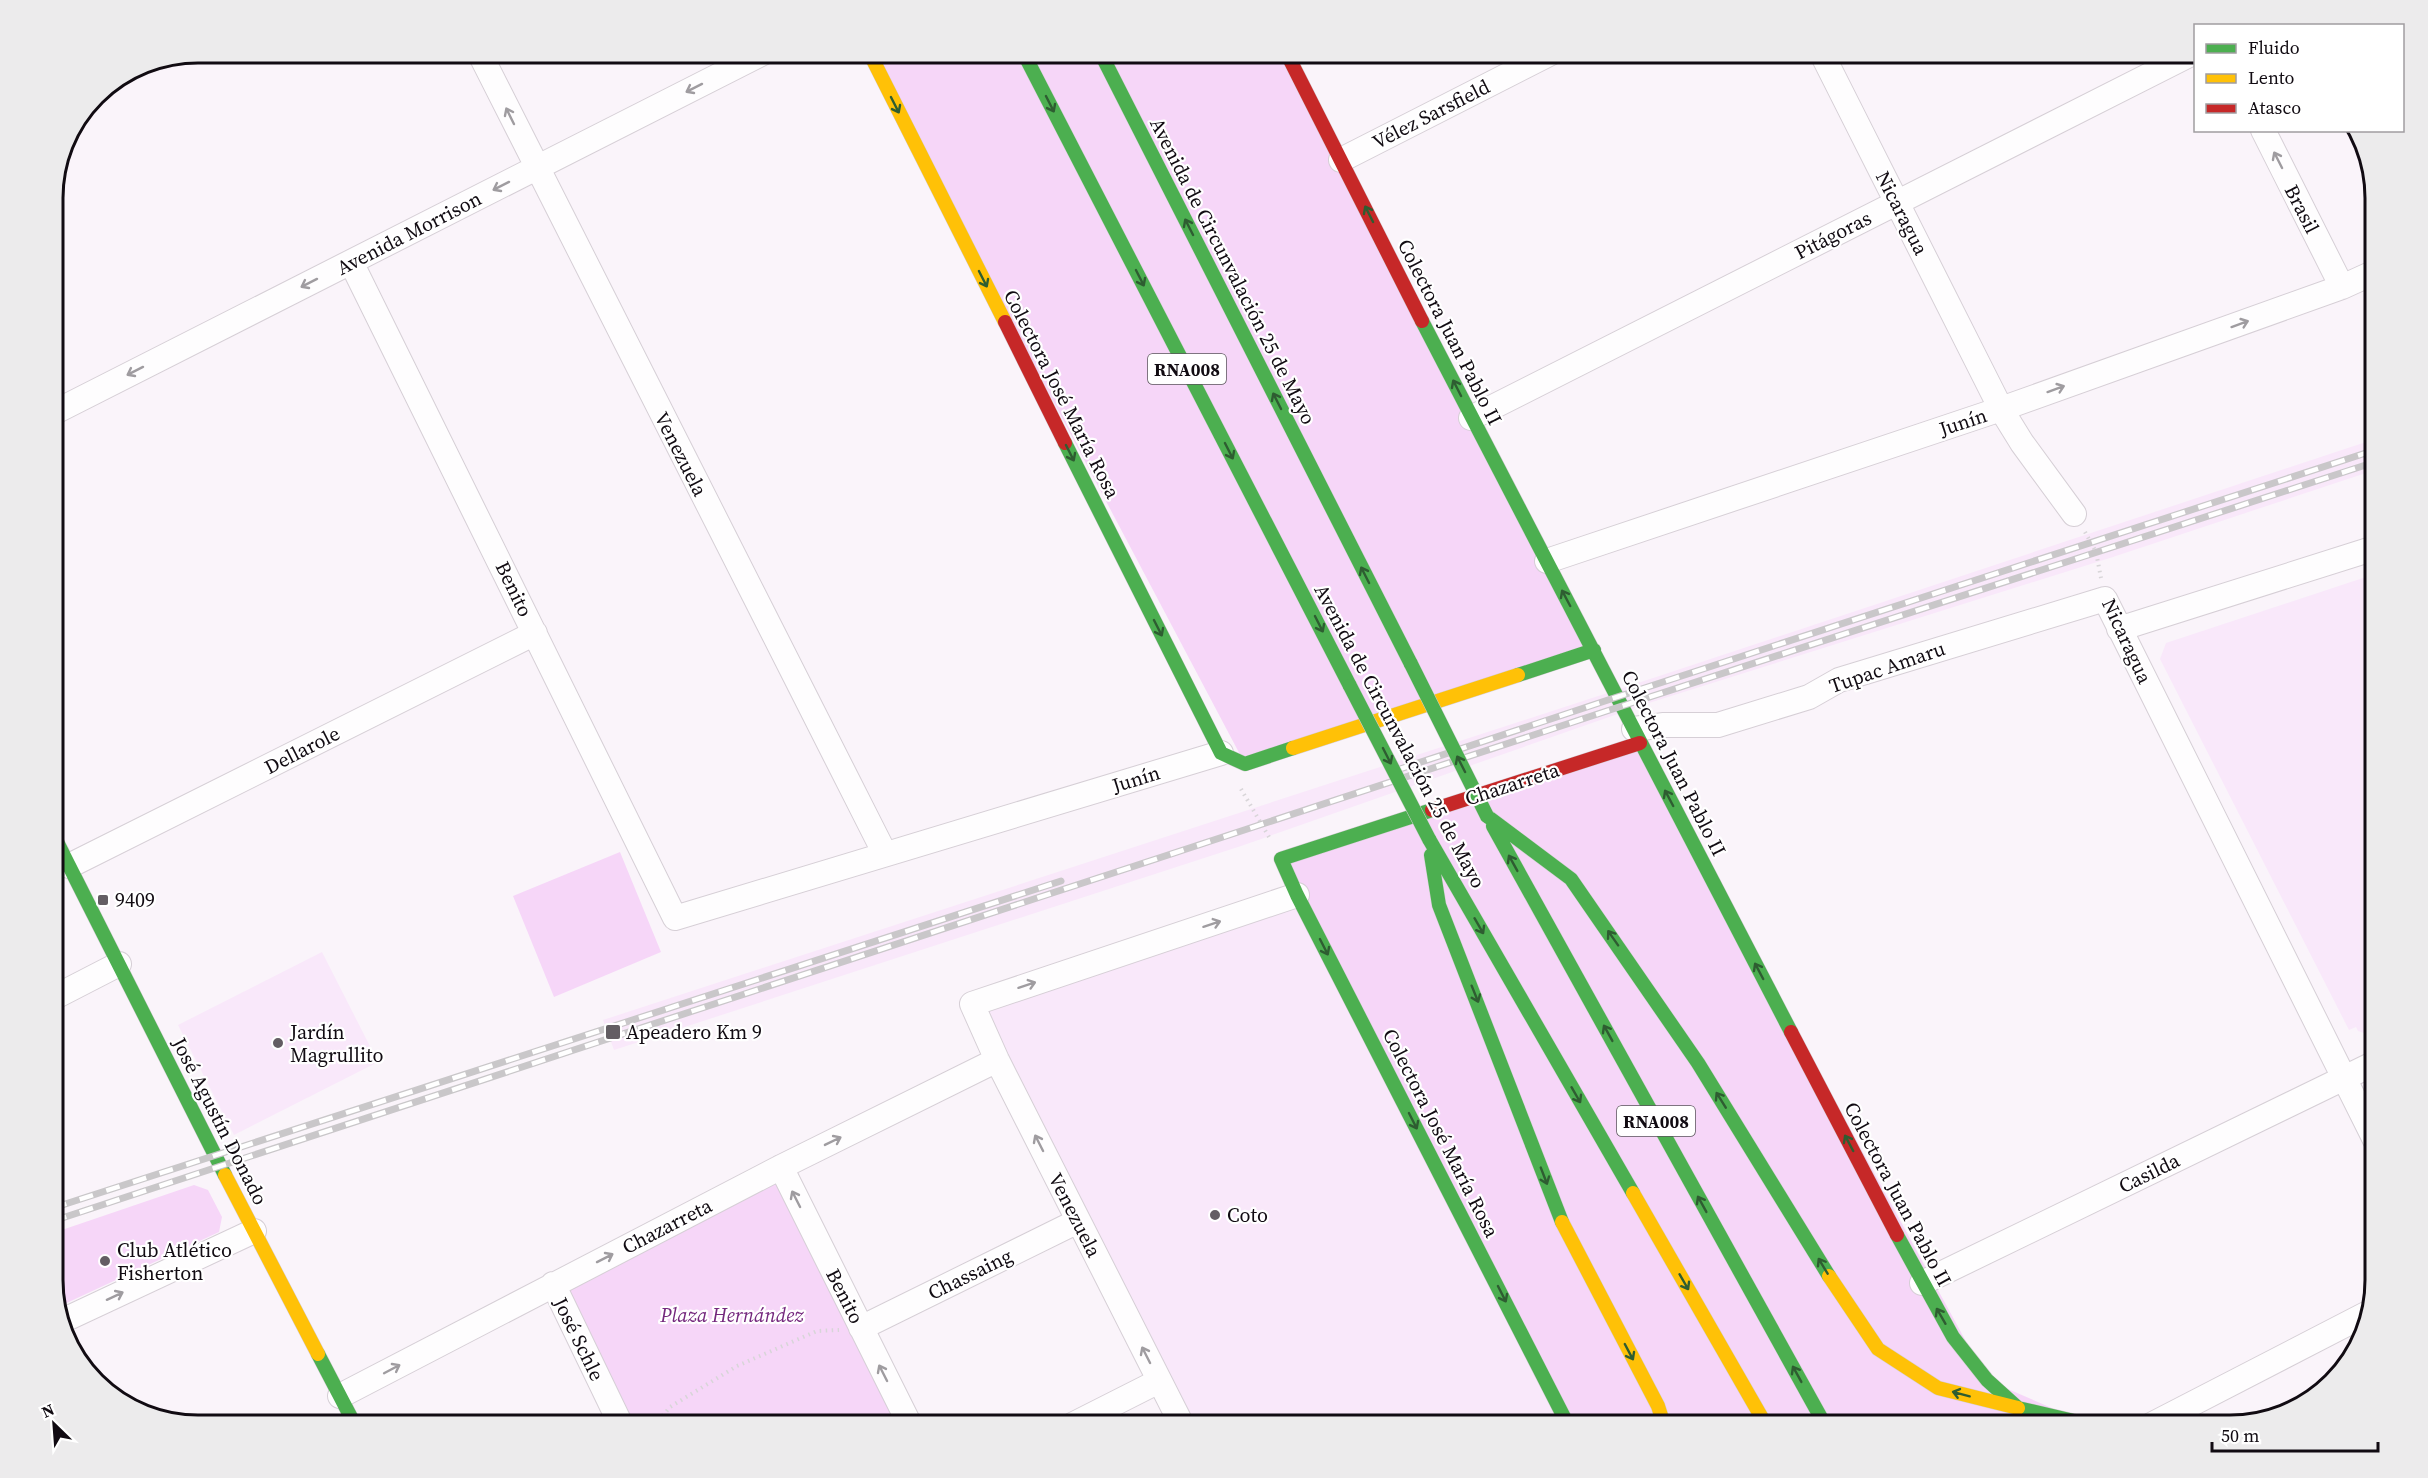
<svg xmlns="http://www.w3.org/2000/svg" width="2428" height="1478" font-family="'Source Serif 4',serif">
<style>
.built{fill:#f9e8fa}
.green{fill:#f6d6f8}
.lines{fill:none;stroke-linecap:round;stroke-linejoin:round}
.street-casing{stroke:#d6cfd6;stroke-width:26}
.fast-casing{stroke:#d6cfd6;stroke-width:15}
.slow-casing{stroke:#d6cfd6;stroke-width:15}
.jam-casing{stroke:#d6cfd6;stroke-width:15}
.path{stroke:#d8d5d8;stroke-width:4;stroke-dasharray:1.5 4.5;stroke-linecap:butt}
.street{stroke:#fefdfe;stroke-width:24}
.fast{stroke:#4caf50;stroke-width:14}
.slow{stroke:#ffc107;stroke-width:14}
.jam{stroke:#c62828;stroke-width:14}
.rail-casing{stroke:#c9c7c9;stroke-width:7}
.rail{stroke:#fff;stroke-width:4.5;stroke-dasharray:14;stroke-linecap:butt}
.fast-bridge-casing{stroke:#d6cfd6;stroke-width:15;stroke-linecap:butt}
.fast-bridge{stroke:#4caf50;stroke-width:14}
.oneway{stroke:#9f9ca0}
.oneway2{stroke:#2e5d31}
.poi-dot{fill:#635d63;stroke:#fff;stroke-width:2}
.labels{text-anchor:middle;dominant-baseline:central;stroke-width:4.5;stroke-linejoin:round;paint-order:stroke}
.shield{fill:#fff;stroke:#585459;stroke-width:1.5}
.shield-label{font-size:18px;font-weight:bold;fill:#110b12}
.street-label{font-size:20px;fill:#110b12;stroke:#fff}
.poi-label{font-size:20px;fill:#110b12;stroke:#fff;text-anchor:start}
.park-label{font-size:20px;font-style:italic;fill:#74277d;stroke:#fff}
.rim{fill:none;stroke:#110b12;stroke-width:3}
</style>
<rect width="100%" height="100%" fill="#faf4fa"/>
<!-- built -->
<path class="built" d="M2375,439V470L2113,557L1652,702L1241,846L614,1050L603,1020L1635,684Z
M2375,574V1027L2364,1033L2358,1031L2356,1027L2349,1030L2160,659L2166,643Z
M1297,895L1568,1425H1182L972,1004Z
M322,952L378,1062L234,1135L178,1025Z"/>
<!-- green -->
<path class="green" d="M869,53H1286L1594,650L1245,764Z
M1640,743L1987,1380L2091,1425H1568L1281,859Z
M620,852L661,952L554,997L513,896Z
M781,1167L910,1425H621L553,1284Z
M194,1185L208,1190L222,1217L219,1232L58,1307L53,1289V1233Z"/>
<g class="lines">
<defs>
<path id="street" d="M479,52L885,854
M1821,52L2001,409L2022,443L2074,514
M2263,130L2342,287
M1341,160L1553,52
M351,262L675,918L1221,753
M53,413L765,52
M1471,418L2195,52
M1547,561L2001,409L2342,287L2375,272
M2119,629L2375,548
M1634,729L1664,725H1718L1809,697L1839,680L2105,599L2375,1140
M69,866L535,633
M53,998L119,964
M781,1167L910,1425
M1922,1283L2375,1063
M553,1284L621,1425
M62,1321L254,1231
M861,1328L1078,1221
M340,1396L781,1167L997,1060
M1072,1425L1159,1381
M1182,1425L997,1060L972,1004L1297,895
M2151,1425L2366,1314"/>
<path id="fast" d="M1023,52L1350,686
M1100,52L1411,664
M1422,321L1791,1032
M1065,443L1221,753L1245,764L1293,748
M1518,675L1594,650
M1432,810L1281,859L1297,895L1568,1425
M1487,816L1571,879L1698,1063L1829,1276
M1493,826L1825,1425
M53,834L225,1175
M1429,839L1633,1193
M1431,855L1439,905L1562,1222
M1897,1235L1953,1337L1987,1380L2018,1408L2091,1425
M318,1354L355,1425"/>
<path id="slow" d="M869,52L1005,322
M1293,748L1518,675
M225,1175L318,1354
M1633,1193L1766,1425
M1562,1222L1658,1406L1664,1425
M1829,1276L1878,1349L1938,1388L2018,1408"/>
<path id="jam" d="M1286,52L1422,321
M1005,322L1065,443
M1432,810L1640,743
M1791,1032L1897,1235"/>
</defs>
<!-- street casing -->
<use href="#street" class="street-casing"/>
<!-- fast casing -->
<use href="#fast" class="fast-casing"/>
<!-- slow casing -->
<use href="#slow" class="slow-casing"/>
<!-- jam casing -->
<use href="#jam" class="jam-casing"/>
<!-- path -->
<path class="path" d="M2085,532L2096,552L2101,578
M1241,789L1269,837
M655,1425L670,1407L737,1366L817,1331L839,1330"/>
<!-- street -->
<use href="#street" class="street"/>
<!-- fast -->
<use href="#fast" class="fast"/>
<!-- slow -->
<use href="#slow" class="slow"/>
<!-- jam -->
<use href="#jam" class="jam"/>
<defs>
<path id="rail" d="M1400,769L1617,697L2375,450
M53,1208L1061,881
M53,1221L1622,706L2375,462"/>
</defs>
<!-- rail casing -->
<use href="#rail" class="rail-casing"/>
<!-- rail -->
<use href="#rail" class="rail"/>
<defs>
<path id="fast-bridge" d="M1411,664L1487,816
M1350,686L1429,839"/>
</defs>
<!-- fast-bridge casing -->
<use href="#fast-bridge" class="fast-bridge-casing"/>
<!-- fast-bridge -->
<use href="#fast-bridge" class="fast-bridge"/>
</g>
<!-- one-way arrows -->
<defs><path id="oneway-shaft" d="M-6 0H5M1.5-3L5.5 0L1.5 3" fill="none" stroke-width="1.6" stroke-linecap="round" stroke-linejoin="round" transform="scale(1.5)"/></defs>
<g class="oneway">
<use href="#oneway-shaft" transform="translate(694 88) rotate(153)"/>
<use href="#oneway-shaft" transform="translate(510 116) rotate(-116)"/>
<use href="#oneway-shaft" transform="translate(2278 160) rotate(-117)"/>
<use href="#oneway-shaft" transform="translate(501 186) rotate(153)"/>
<use href="#oneway-shaft" transform="translate(309 283) rotate(153)"/>
<use href="#oneway-shaft" transform="translate(2240 324) rotate(-20)"/>
<use href="#oneway-shaft" transform="translate(135 371) rotate(153)"/>
<use href="#oneway-shaft" transform="translate(2056 389) rotate(-20)"/>
<use href="#oneway-shaft" transform="translate(1212 924) rotate(-18)"/>
<use href="#oneway-shaft" transform="translate(1027 985) rotate(-18)"/>
<use href="#oneway-shaft" transform="translate(833 1141) rotate(-26)"/>
<use href="#oneway-shaft" transform="translate(1039 1143) rotate(-117)"/>
<use href="#oneway-shaft" transform="translate(796 1199) rotate(-117)"/>
<use href="#oneway-shaft" transform="translate(605 1258) rotate(-27)"/>
<use href="#oneway-shaft" transform="translate(115 1296) rotate(-25)"/>
<use href="#oneway-shaft" transform="translate(1146 1355) rotate(-117)"/>
<use href="#oneway-shaft" transform="translate(392 1369) rotate(-28)"/>
<use href="#oneway-shaft" transform="translate(883 1373) rotate(-117)"/>
</g>
<g class="oneway2">
<use href="#oneway-shaft" transform="translate(1050 104) rotate(63)"/>
<use href="#oneway-shaft" transform="translate(895 105) rotate(63)"/>
<use href="#oneway-shaft" transform="translate(1369 214) rotate(-117)"/>
<use href="#oneway-shaft" transform="translate(1189 227) rotate(-117)"/>
<use href="#oneway-shaft" transform="translate(1140 278) rotate(63)"/>
<use href="#oneway-shaft" transform="translate(983 279) rotate(63)"/>
<use href="#oneway-shaft" transform="translate(1457 388) rotate(-117)"/>
<use href="#oneway-shaft" transform="translate(1277 401) rotate(-117)"/>
<use href="#oneway-shaft" transform="translate(1229 451) rotate(63)"/>
<use href="#oneway-shaft" transform="translate(1070 453) rotate(63)"/>
<use href="#oneway-shaft" transform="translate(1365 575) rotate(-117)"/>
<use href="#oneway-shaft" transform="translate(1566 598) rotate(-118)"/>
<use href="#oneway-shaft" transform="translate(1319 624) rotate(63)"/>
<use href="#oneway-shaft" transform="translate(1158 628) rotate(63)"/>
<use href="#oneway-shaft" transform="translate(1387 756) rotate(63)"/>
<use href="#oneway-shaft" transform="translate(1461 764) rotate(-117)"/>
<use href="#oneway-shaft" transform="translate(1669 798) rotate(-118)"/>
<use href="#oneway-shaft" transform="translate(1513 863) rotate(-119)"/>
<use href="#oneway-shaft" transform="translate(1479 926) rotate(60)"/>
<use href="#oneway-shaft" transform="translate(1613 938) rotate(-125)"/>
<use href="#oneway-shaft" transform="translate(1324 947) rotate(63)"/>
<use href="#oneway-shaft" transform="translate(1759 971) rotate(-118)"/>
<use href="#oneway-shaft" transform="translate(1475 994) rotate(68)"/>
<use href="#oneway-shaft" transform="translate(1608 1033) rotate(-119)"/>
<use href="#oneway-shaft" transform="translate(1576 1095) rotate(60)"/>
<use href="#oneway-shaft" transform="translate(1721 1100) rotate(-122)"/>
<use href="#oneway-shaft" transform="translate(1413 1121) rotate(63)"/>
<use href="#oneway-shaft" transform="translate(1849 1143) rotate(-118)"/>
<use href="#oneway-shaft" transform="translate(1544 1176) rotate(69)"/>
<use href="#oneway-shaft" transform="translate(1702 1204) rotate(-119)"/>
<use href="#oneway-shaft" transform="translate(1823 1266) rotate(-121)"/>
<use href="#oneway-shaft" transform="translate(1684 1282) rotate(60)"/>
<use href="#oneway-shaft" transform="translate(1502 1294) rotate(63)"/>
<use href="#oneway-shaft" transform="translate(1941 1316) rotate(-120)"/>
<use href="#oneway-shaft" transform="translate(1629 1352) rotate(62)"/>
<use href="#oneway-shaft" transform="translate(1797 1374) rotate(-119)"/>
<use href="#oneway-shaft" transform="translate(1961 1394) rotate(-165)"/>
</g>
<!-- markers -->
<g class="poi-dot">
<rect x="97" y="894" width="12" height="12" rx="3"/>
<rect x="605" y="1024" width="16" height="16" rx="3"/>
<circle cx="278" cy="1043" r="6"/>
<circle cx="1215" cy="1215" r="6"/>
<circle cx="105" cy="1261" r="6"/>
</g>
<g class="labels">
<!-- shield labels -->
<g class="shield">
<rect x="1148" y="354" width="78" height="30" rx="4.5"/>
<rect x="1617" y="1106" width="78" height="30" rx="4.5"/>
</g>
<g class="shield-label">
<text x="1187" y="369">RNA008</text>
<text x="1656" y="1121">RNA008</text>
</g>
<!-- street labels -->
<g class="street-label">
<text transform="translate(1431 114) rotate(-27)">Vélez Sarsfield</text>
<text transform="translate(2302 209) rotate(63)">Brasil</text>
<text transform="translate(1902 213) rotate(63)">Nicaragua</text>
<text transform="translate(409 233) rotate(-27)">Avenida Morrison</text>
<text transform="translate(1833 235) rotate(-27)">Pitágoras</text>
<text transform="translate(1233 271) rotate(63)">Avenida de Circunvalación 25 de Mayo</text>
<text transform="translate(1450 332) rotate(63)">Colectora Juan Pablo II</text>
<text transform="translate(1062 394) rotate(63)">Colectora José María Rosa</text>
<text transform="translate(1963 422) rotate(-18)">Junín</text>
<text transform="translate(681 454) rotate(63)">Venezuela</text>
<text transform="translate(514 589) rotate(64)">Benito</text>
<text transform="translate(2127 641) rotate(65)">Nicaragua</text>
<text transform="translate(1887 667) rotate(-19)">Tupac Amaru</text>
<text transform="translate(1400 736) rotate(62)">Avenida de Circunvalación 25 de Mayo</text>
<text transform="translate(302 750) rotate(-27)">Dellarole</text>
<text transform="translate(1674 763) rotate(63)">Colectora Juan Pablo II</text>
<text transform="translate(1136 779) rotate(-17)">Junín</text>
<text transform="translate(1512 784) rotate(-18)">Chazarreta</text>
<text transform="translate(220 1121) rotate(63)">José Agustín Donado</text>
<text transform="translate(1441 1133) rotate(63)">Colectora José María Rosa</text>
<text transform="translate(2149 1173) rotate(-26)">Casilda</text>
<text transform="translate(1898 1194) rotate(62)">Colectora Juan Pablo II</text>
<text transform="translate(1075 1215) rotate(63)">Venezuela</text>
<text transform="translate(667 1226) rotate(-27)">Chazarreta</text>
<text transform="translate(970 1274) rotate(-26)">Chassaing</text>
<text transform="translate(845 1296) rotate(63)">Benito</text>
<text transform="translate(579 1339) rotate(64)">José Schle</text>
</g>
<!-- poi labels -->
<g class="poi-label">
<text x="115" y="900">9409</text>
<text x="290" y="1032">Jardín<tspan x="290" dy="23">Magrullito</tspan></text>
<text x="626" y="1032">Apeadero Km 9</text>
<text x="1227" y="1215">Coto</text>
<text x="117" y="1250">Club Atlético<tspan x="117" dy="23">Fisherton</tspan></text>
</g>
<!-- park labels -->
<g class="park-label">
<text x="732" y="1315">Plaza Hernández</text>
</g>
</g>
<!-- crop -->
<path d="M0 0H2428V1478H0ZM198 63H2230A135 135 0 0 1 2365 198V1280A135 135 0 0 1 2230 1415H198A135 135 0 0 1 63 1280V198A135 135 0 0 1 198 63Z" fill="#ecebec" fill-rule="evenodd"/>
<path class="rim" d="M198 63H2230A135 135 0 0 1 2365 198V1280A135 135 0 0 1 2230 1415H198A135 135 0 0 1 63 1280V198A135 135 0 0 1 198 63Z"/>
<!-- legend -->
<rect x="2194" y="24" width="210" height="108" fill="#ffffff" stroke="#a09da0" stroke-width="1.5"/>
<rect x="2206" y="44" width="30" height="9" fill="#4caf50" stroke="#a09da0" stroke-width="1.5"/>
<text x="2248" y="54" font-size="18" fill="#110b12">Fluido</text>
<rect x="2206" y="74" width="30" height="9" fill="#ffc107" stroke="#a09da0" stroke-width="1.5"/>
<text x="2248" y="84" font-size="18" fill="#110b12">Lento</text>
<rect x="2206" y="104" width="30" height="9" fill="#c62828" stroke="#a09da0" stroke-width="1.5"/>
<text x="2248" y="114" font-size="18" fill="#110b12">Atasco</text>
<!-- north arrow -->
<g transform="translate(54 1424) rotate(335)" stroke="#ffffff" stroke-width="4.5" paint-order="stroke">
<path d="M0-4.5L10 22L0 15L-10 22Z" fill="#110b12"/>
<text y="-9" font-size="16" font-weight="bold" text-anchor="middle" fill="#110b12">N</text>
</g>
<!-- scale -->
<path d="M2212 1442v9h166v-9" fill="none" stroke="#110b12" stroke-width="3"/>
<text x="2221" y="1442" font-size="18" fill="#110b12" stroke="#ffffff" stroke-width="4.5" paint-order="stroke">50 m</text>
</svg>
